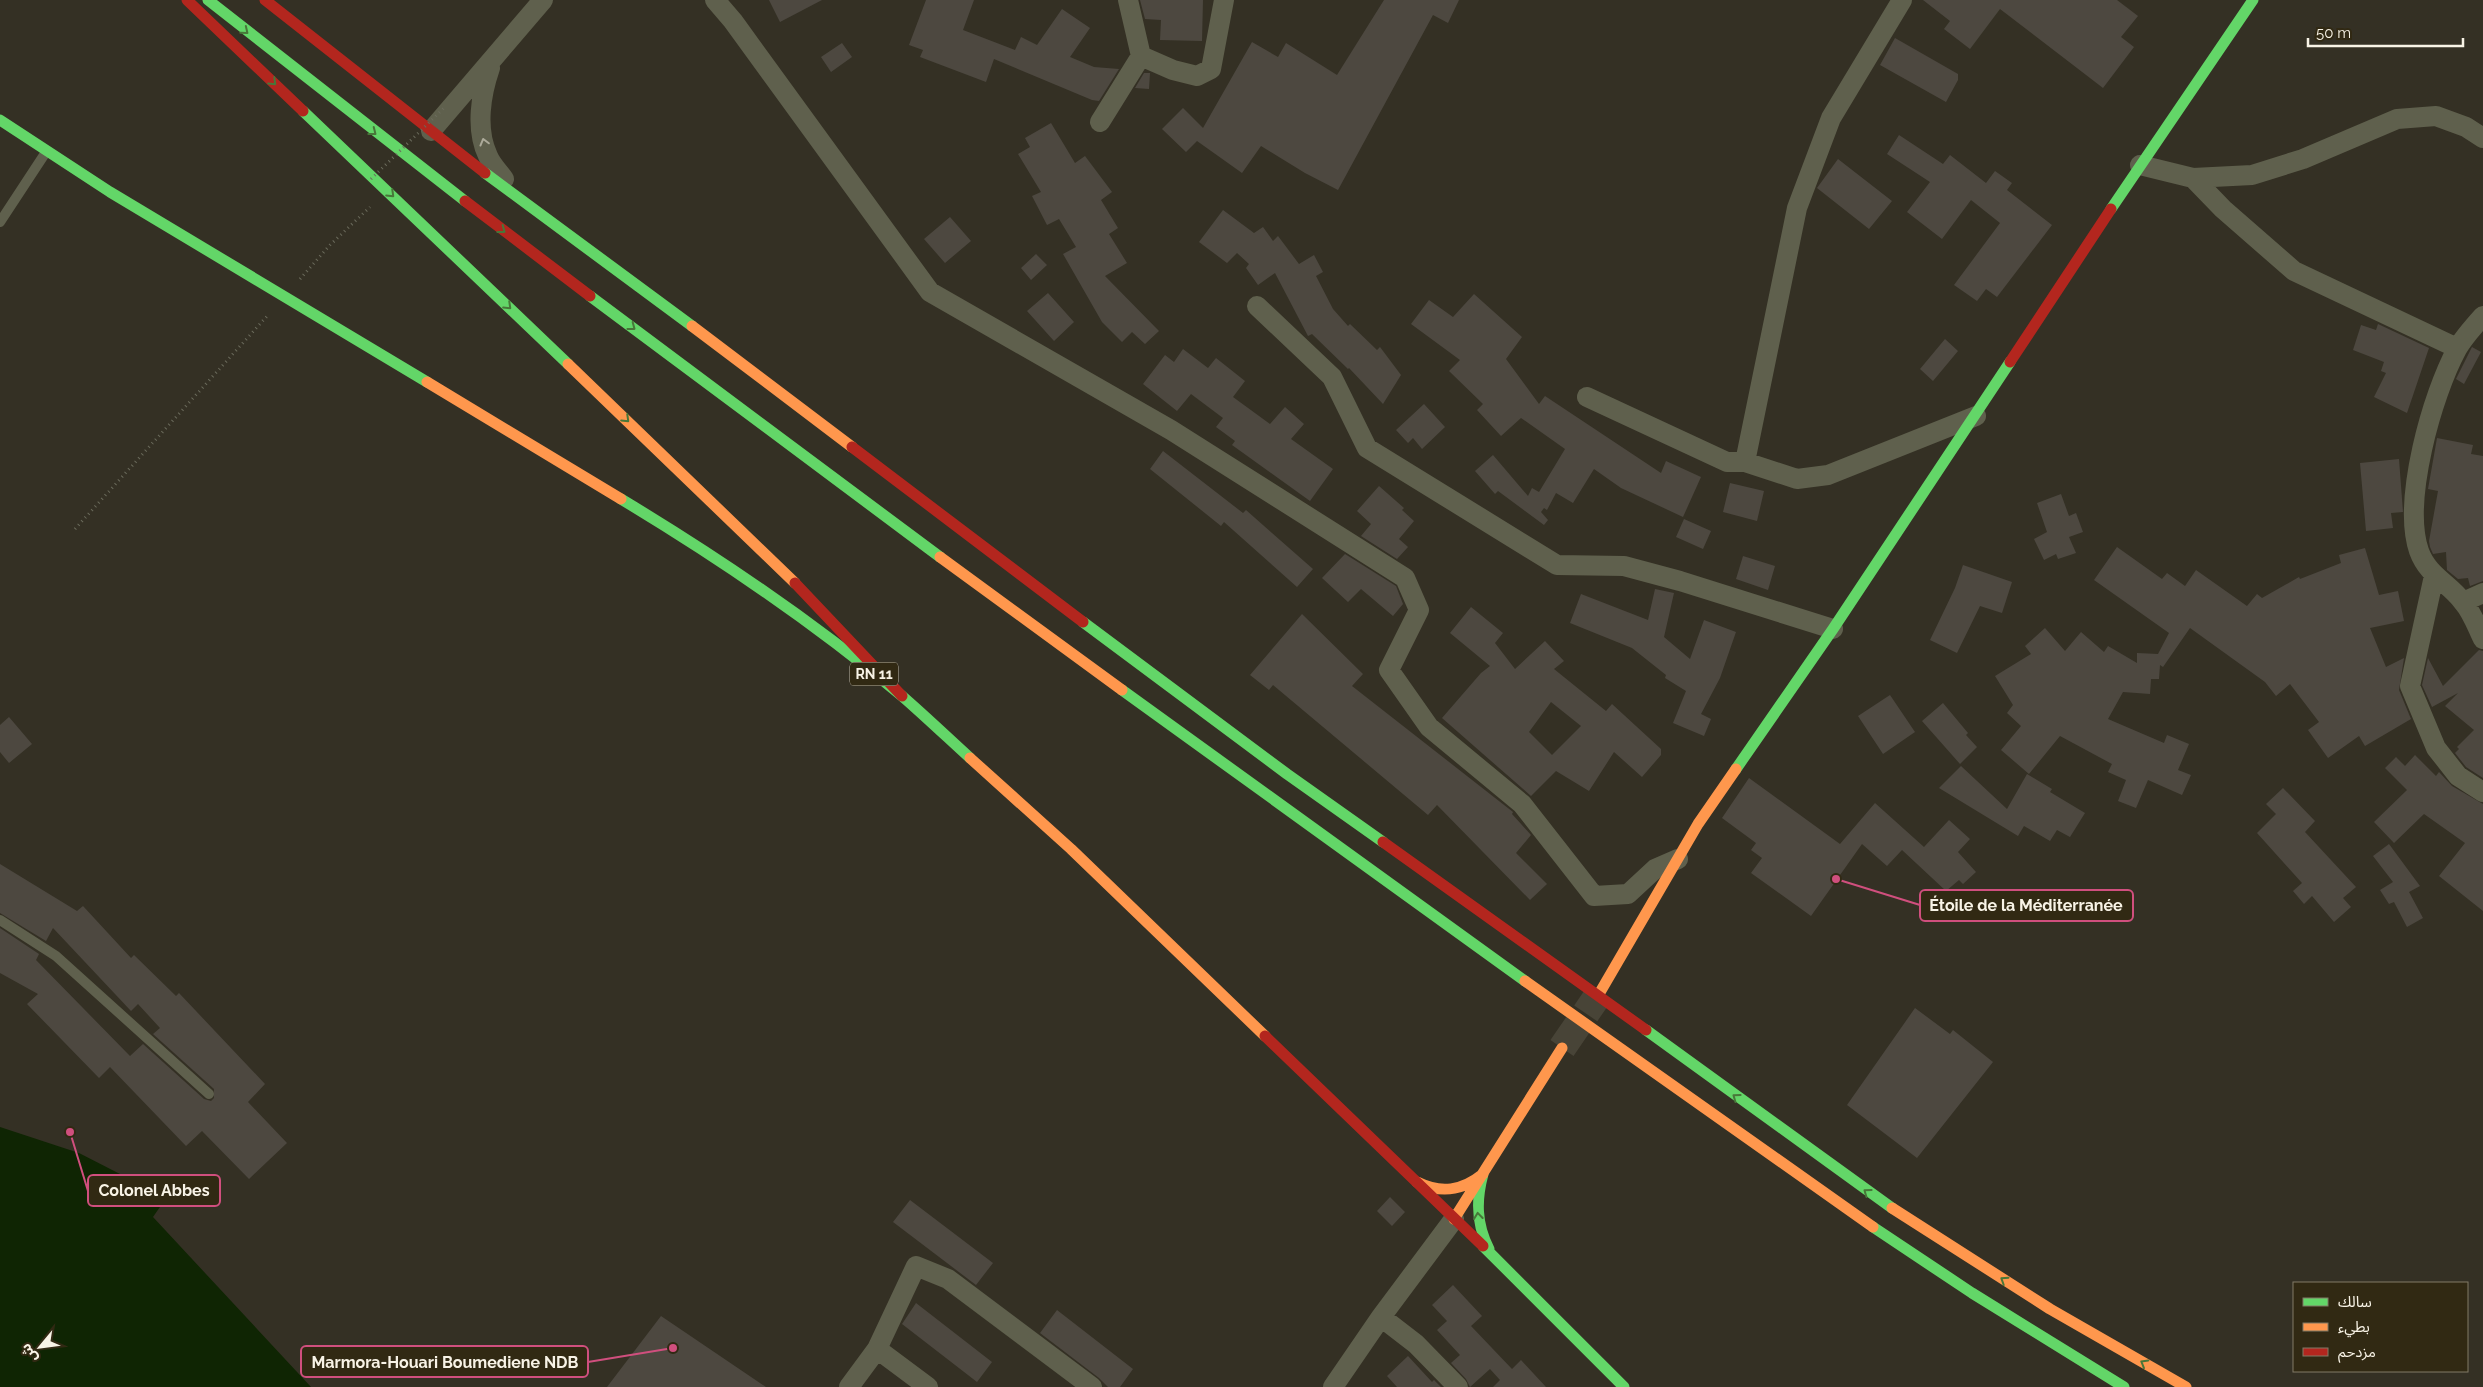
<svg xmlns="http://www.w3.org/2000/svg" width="2483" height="1387" font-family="Raleway,'Noto Sans Arabic',sans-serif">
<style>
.water{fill:#0f2503}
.building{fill:#4d4840;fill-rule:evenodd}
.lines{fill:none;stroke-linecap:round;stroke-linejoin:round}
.secondary-tunnel{stroke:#484437;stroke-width:28;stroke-dasharray:28 14;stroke-linecap:butt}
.path{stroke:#6b6b5c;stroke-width:3;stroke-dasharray:1 4;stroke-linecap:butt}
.lane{stroke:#5f604d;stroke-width:10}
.street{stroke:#5f604d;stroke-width:20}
.fast{stroke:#63d668;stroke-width:11}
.slow{stroke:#ff974d;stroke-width:11}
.jam{stroke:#b3261e;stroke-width:11}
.path-bridge{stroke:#6b6b5c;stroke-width:3;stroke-dasharray:1 4;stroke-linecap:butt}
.oneway{stroke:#487739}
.oneway2{stroke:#acaa9a}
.labels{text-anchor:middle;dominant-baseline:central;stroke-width:5;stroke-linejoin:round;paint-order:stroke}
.shield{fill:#312913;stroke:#bcb6a7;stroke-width:1}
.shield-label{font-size:14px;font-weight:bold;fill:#f8f3e6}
.leader{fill:none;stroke:#d04f7e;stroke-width:2}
.callout-dot{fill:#d04f7e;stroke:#312913;stroke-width:2}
.callout{fill:#312913;stroke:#d04f7e;stroke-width:2}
.callout-label{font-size:16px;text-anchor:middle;font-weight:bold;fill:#f8f3e6}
</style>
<rect width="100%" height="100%" fill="#343024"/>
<!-- water -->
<path class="water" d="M0,1127L79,1153L120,1174L162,1204L153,1217L311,1387H0Z"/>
<!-- building -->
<path class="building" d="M769,0H822L780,22Z
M926,0H974L963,30L1015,50L1021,37L1037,45L1062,9L1090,28L1070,57L1094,67L1119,69L1099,101L1092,100L994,59L986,82L920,57L923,50L909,45Z
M1140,0H1203L1202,41L1160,40L1161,20L1145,19Z
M1384,0H1459L1448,23L1433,15L1338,190L1305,173L1261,146L1242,173L1197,141L1186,152L1162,129L1183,108L1203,128L1252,42L1278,57L1286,43L1337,75Z
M1923,0H2117L2138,16L2121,37L2134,47L2103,88L2000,9L1970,49L1944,29L1950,21Z
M1895,38L1958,74V80L1946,102L1880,65Z
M842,43L852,57L831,72L821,57Z
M1144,73H1150L1149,89L1135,88Z
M1051,123L1075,163L1085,156L1112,192L1101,200L1118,228L1109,234L1127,263L1105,276L1159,331L1145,344L1132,332L1122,342L1102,322L1063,254L1076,247L1059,219L1047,225L1032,196L1041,192L1018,154L1030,147L1025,138Z
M1899,135L1943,164L1950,155L1986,183L1995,171L2012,183L2007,190L2052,225L1997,297L1986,289L1977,301L1954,285L2000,223L1971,200L1942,239L1907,212L1930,182L1887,154Z
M1838,159L1892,201L1869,229L1817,188Z
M1223,210L1254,233L1263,227L1273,241L1278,236L1299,264L1314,255L1323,272L1316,276L1333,309L1348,326L1350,324L1377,350L1380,347L1401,375L1383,404L1349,368L1348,369L1312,334L1308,336L1275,273L1258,285L1246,268L1249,264L1237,253L1227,263L1199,242Z
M950,217L971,241L945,263L924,239Z
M1036,254L1047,265L1031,280L1021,268Z
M1048,293L1074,322L1054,341L1027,311Z
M1474,294L1522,337L1506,359L1539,404L1545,396L1661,473L1666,461L1701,477L1683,517L1621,488L1594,469L1573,503L1556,493L1547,510L1544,508L1541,512L1548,520L1544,525L1498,491L1495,494L1475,471L1493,455L1528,496L1532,488L1539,492L1565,449L1521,418L1501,436L1477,410L1483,404L1449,371L1460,360L1411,324L1429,300L1453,317Z
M2378,324L2429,348L2407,413L2374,397L2386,373L2381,371L2384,362L2353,350L2361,325L2376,330Z
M1945,339L1958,351L1933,381L1920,369Z
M2472,347L2481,352L2464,384L2456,379Z
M1183,349L1208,368L1216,358L1245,381L1233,397L1270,424L1285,407L1304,424L1291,439L1333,469L1310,501L1232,445L1235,441L1216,427L1223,418L1191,394L1177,411L1143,384L1165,355L1174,362Z
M1424,404L1445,427L1422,449L1413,438L1408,443L1396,430Z
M2437,438L2473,445L2471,454L2483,456V581L2470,586L2468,578L2458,579L2447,570L2446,552L2433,554L2430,547L2429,541L2438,491L2428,489Z
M1163,451L1243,513L1246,510L1313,569L1297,587L1224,522L1221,526L1150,469Z
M2399,459L2403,512L2391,513L2393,528L2366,531L2360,463Z
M1730,483L1764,491L1757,521L1723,512Z
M1379,486L1404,508L1402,510L1414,521L1399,539L1408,547L1397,559L1361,536L1371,524L1357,511Z
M2061,494L2069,516L2076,513L2083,532L2069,537L2076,553L2058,559L2056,554L2044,560L2034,539L2047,532L2037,503Z
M1684,519L1711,531L1703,549L1676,537Z
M2117,547L2162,579L2167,573L2185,586L2196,570L2247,606L2257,594L2262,598L2299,577L2300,579L2341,563L2339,555L2365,548L2379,595L2398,591L2404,621L2370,628L2386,667L2404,658L2399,690L2411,719L2365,746L2359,736L2328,758L2308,730L2319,722L2290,684L2276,696L2265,682L2190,628L2163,667L2160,665L2159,679H2151L2150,694L2123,692L2108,719L2164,743L2167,735L2189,744L2178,770L2191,775L2182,795L2148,780L2136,808L2118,801L2126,780L2108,772L2112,764L2060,736L2029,774L2001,750L2021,726L2007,713L2013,705L1995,676L2031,654L2025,646L2045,628L2065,651L2081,632L2104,652L2108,646L2137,663V653L2158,654L2169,633L2094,580Z
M1345,554L1396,586L1403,604L1393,616L1361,589L1348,602L1322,578Z
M1743,556L1775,566L1768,590L1736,579Z
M1963,565L2012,582L2002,613L1980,606L1957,653L1930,640L1955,588Z
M1655,589L1674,593L1664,637L1690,659L1704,620L1736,632L1720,678L1701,714L1711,719L1704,736L1673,723L1686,691L1665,678L1666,675L1632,648L1570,623L1581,594L1648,620Z
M1471,607L1503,633L1495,643L1515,669L1545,641L1564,661L1554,669L1606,711L1612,704L1661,749V755L1642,777L1614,752L1589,791L1556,771L1531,796L1442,718L1481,673L1490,666L1450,633ZM1551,702L1581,726L1552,755L1529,732Z
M1302,614L1363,674L1352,686L1513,812L1512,814L1531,835L1516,853L1547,884L1530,900L1437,805L1428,815L1273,685L1269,690L1250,675Z
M2479,650L2483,651V778L2466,767L2455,753L2459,749L2457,747L2474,730L2445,706L2458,693L2432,707L2422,685L2428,658L2443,686Z
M1890,695L1915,732L1883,754L1858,716Z
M1943,703L1968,733L1966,735L1977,747L1960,764L1922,721Z
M9,717L32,744L9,763L0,752V725Z
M2415,755L2436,776L2439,772L2452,786L2483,804V911L2439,876L2465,843L2424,814L2394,843L2374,822L2407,790L2385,768L2396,757L2405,766Z
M1961,766L2007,809L2027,774L2052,789L2050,792L2085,813L2070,837L2057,830L2050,841L2024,826L2018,836L1939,788Z
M1749,778L1840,844L1875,803L1924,847L1949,820L1970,839L1958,852L1976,872L1963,884L1959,880L1946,891L1902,850L1887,866L1862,844L1811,916L1751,873L1762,858L1751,850L1756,843L1722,818Z
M2283,788L2315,821L2305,832L2356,887L2343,898L2351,907L2334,922L2312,896L2304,904L2293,891L2302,883L2257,833L2276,814L2266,804Z
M2389,844L2420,886L2409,892L2423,918L2407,927L2394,902L2389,904L2380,890L2393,882L2373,856Z
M0,864L77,911L83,906L131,958L134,955L176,996L179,993L265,1084L248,1102L287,1143L249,1179L202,1131L186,1146L110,1067L99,1078L27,1004L38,994L0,973V928L39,954L36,960L130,1056L143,1044L204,1099L211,1101L214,1098V1089L153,1034L160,1028L138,1004L131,1011L53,928L46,941L0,913Z
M1915,1008L1950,1034L1953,1030L1993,1062L1917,1158L1847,1105Z
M1390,1197L1405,1212L1392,1226L1377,1211Z
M910,1200L993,1263L976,1285L893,1222Z
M1453,1285L1482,1316L1471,1326L1512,1369L1521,1360L1546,1387H1493L1500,1380L1490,1369L1470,1387L1466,1379L1451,1363L1460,1355L1437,1330L1447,1321L1432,1305Z
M916,1303L992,1362L977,1382L902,1324Z
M1057,1310L1133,1369L1120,1387H1108L1099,1378L1040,1333Z
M661,1316L766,1387H607Z
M1408,1356L1432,1382L1434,1380L1441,1387H1397L1387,1376Z"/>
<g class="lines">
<!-- secondary-tunnel -->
<path class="secondary-tunnel" d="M1562,1048L1599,994"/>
<!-- path -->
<path class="path" d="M300,279L330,245L370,207
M75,529L269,314"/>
<!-- lane -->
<path class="lane" d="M0,222L46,152
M0,920L56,956L209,1094"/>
<!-- street -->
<path class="street" d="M715,0L733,21L930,292L1171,430L1405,578L1419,610L1389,670L1429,727L1522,804L1594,896L1628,894L1655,869L1678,859
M1141,56L1173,70L1197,76L1211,69L1224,0
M490,68C481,94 475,129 488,156C491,164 499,172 504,179
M1100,122L1141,56L1128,0
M431,131L543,0
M2140,165L2193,178L2252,175L2303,159L2397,119L2436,116L2466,127L2483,138
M2193,178L2223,209L2294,271L2457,348
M1257,306L1332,377L1367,448L1557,565L1624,566L1680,581L1833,629
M2483,316C2474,326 2464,337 2457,349C2432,395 2402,501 2419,551C2428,576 2449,583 2463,602C2472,612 2477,627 2483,639
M1587,397L1727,462H1745L1797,479L1828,475L1976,416
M1745,462L1797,208L1831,118L1902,0
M2434,576L2410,686L2436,748L2458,776L2483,792
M2463,602L2483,593
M1381,1317L1416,1344L1458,1387
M877,1349L916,1266L948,1279L1092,1387
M849,1387L877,1349L928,1387
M1333,1387L1381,1317L1454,1219"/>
<!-- fast -->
<path class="fast" d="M208,0L465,201
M303,111L568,364
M0,120L110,192L427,382
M485,173L692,326
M2111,209L2253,0
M590,296L940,557
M621,499C719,558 815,623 902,696C925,716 947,737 970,758
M1083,622L1287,774L1383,842
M1122,690L1525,981
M1736,769L1833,629L2010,362
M1646,1030L1892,1208
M1483,1174C1476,1200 1476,1224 1489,1249
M1873,1227L1972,1293L2124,1387
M1483,1246L1624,1387"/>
<!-- slow -->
<path class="slow" d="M692,326L852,447
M568,364L795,583
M427,382L621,499
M940,557L1122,690
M970,758L1071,849L1265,1036
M1525,981L1873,1227
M1599,994L1698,824L1736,769
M1417,1182C1441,1194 1462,1191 1483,1174
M1892,1208L2050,1309L2186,1387
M1454,1219L1562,1048"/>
<!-- jam -->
<path class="jam" d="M187,0L303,111
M265,0L485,173
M465,201L590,296
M2010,362L2111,209
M852,447L1083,622
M795,583L902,696
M1383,842L1646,1030
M1265,1036L1483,1246"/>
<!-- path-bridge -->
<path class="path-bridge" d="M371,179L445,107"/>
</g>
<!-- one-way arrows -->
<defs><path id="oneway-chevron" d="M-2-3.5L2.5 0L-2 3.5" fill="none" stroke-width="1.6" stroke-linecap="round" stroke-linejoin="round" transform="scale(1.25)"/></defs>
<g class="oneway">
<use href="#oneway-chevron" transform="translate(245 31) rotate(39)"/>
<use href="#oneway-chevron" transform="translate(273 82) rotate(44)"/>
<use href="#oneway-chevron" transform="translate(373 132) rotate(38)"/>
<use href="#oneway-chevron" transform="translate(391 194) rotate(44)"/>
<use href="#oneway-chevron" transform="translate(502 230) rotate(37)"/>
<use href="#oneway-chevron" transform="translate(508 306) rotate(44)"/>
<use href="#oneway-chevron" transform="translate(632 327) rotate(37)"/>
<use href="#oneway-chevron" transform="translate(626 419) rotate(44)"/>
<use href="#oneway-chevron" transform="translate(1736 1097) rotate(-144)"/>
<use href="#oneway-chevron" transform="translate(1867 1192) rotate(-144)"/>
<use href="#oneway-chevron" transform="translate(1478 1216) rotate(-97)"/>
<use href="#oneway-chevron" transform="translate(2004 1280) rotate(-147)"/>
<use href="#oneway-chevron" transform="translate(2144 1363) rotate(-150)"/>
</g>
<use class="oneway2" href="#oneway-chevron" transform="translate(484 142) rotate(-105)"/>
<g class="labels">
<!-- shield labels -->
<rect class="shield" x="850" y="662.5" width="48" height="23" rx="4"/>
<g class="shield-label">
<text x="874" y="674">RN 11</text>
</g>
</g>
<!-- callouts -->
<path class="leader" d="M1836 879L1920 905M70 1132L88 1191M673 1348L588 1362"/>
<g class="callout-dot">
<circle cx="1836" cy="879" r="5"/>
<circle cx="70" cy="1132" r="5"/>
<circle cx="673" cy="1348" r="5"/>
</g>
<g class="callout">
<rect x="1920" y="890" width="213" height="31" rx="5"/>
<rect x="88" y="1175" width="132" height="31" rx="5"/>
<rect x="301" y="1346" width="287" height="31" rx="5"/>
</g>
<g class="callout-label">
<text x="2026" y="911">Étoile de la Méditerranée</text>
<text x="154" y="1196">Colonel Abbes</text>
<text x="445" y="1368">Marmora-Houari Boumediene NDB</text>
</g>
<!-- legend -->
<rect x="2293" y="1282" width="175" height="90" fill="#312913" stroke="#817a67"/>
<rect x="2303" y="1298" width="25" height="8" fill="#63d668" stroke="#817a67"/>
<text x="2338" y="1307" font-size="15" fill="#f8f3e6">سالك</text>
<rect x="2303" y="1323" width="25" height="8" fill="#ff974d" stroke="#817a67"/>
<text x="2338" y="1332" font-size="15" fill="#f8f3e6">بطيء</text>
<rect x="2303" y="1348" width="25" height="8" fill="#b3261e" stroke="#817a67"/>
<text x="2338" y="1357" font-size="15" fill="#f8f3e6">مزدحم</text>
<!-- north arrow -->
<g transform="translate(40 1347) rotate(241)" stroke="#312913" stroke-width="4" paint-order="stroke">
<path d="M0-4L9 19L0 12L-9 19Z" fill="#f8f3e6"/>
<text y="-8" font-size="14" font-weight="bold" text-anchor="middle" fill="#f8f3e6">ش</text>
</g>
<!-- scale -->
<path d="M2308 38v8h155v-8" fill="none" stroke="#f8f3e6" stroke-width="2.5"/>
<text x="2316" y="38" font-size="15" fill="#f8f3e6" stroke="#312913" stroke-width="4" paint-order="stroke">50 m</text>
</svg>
